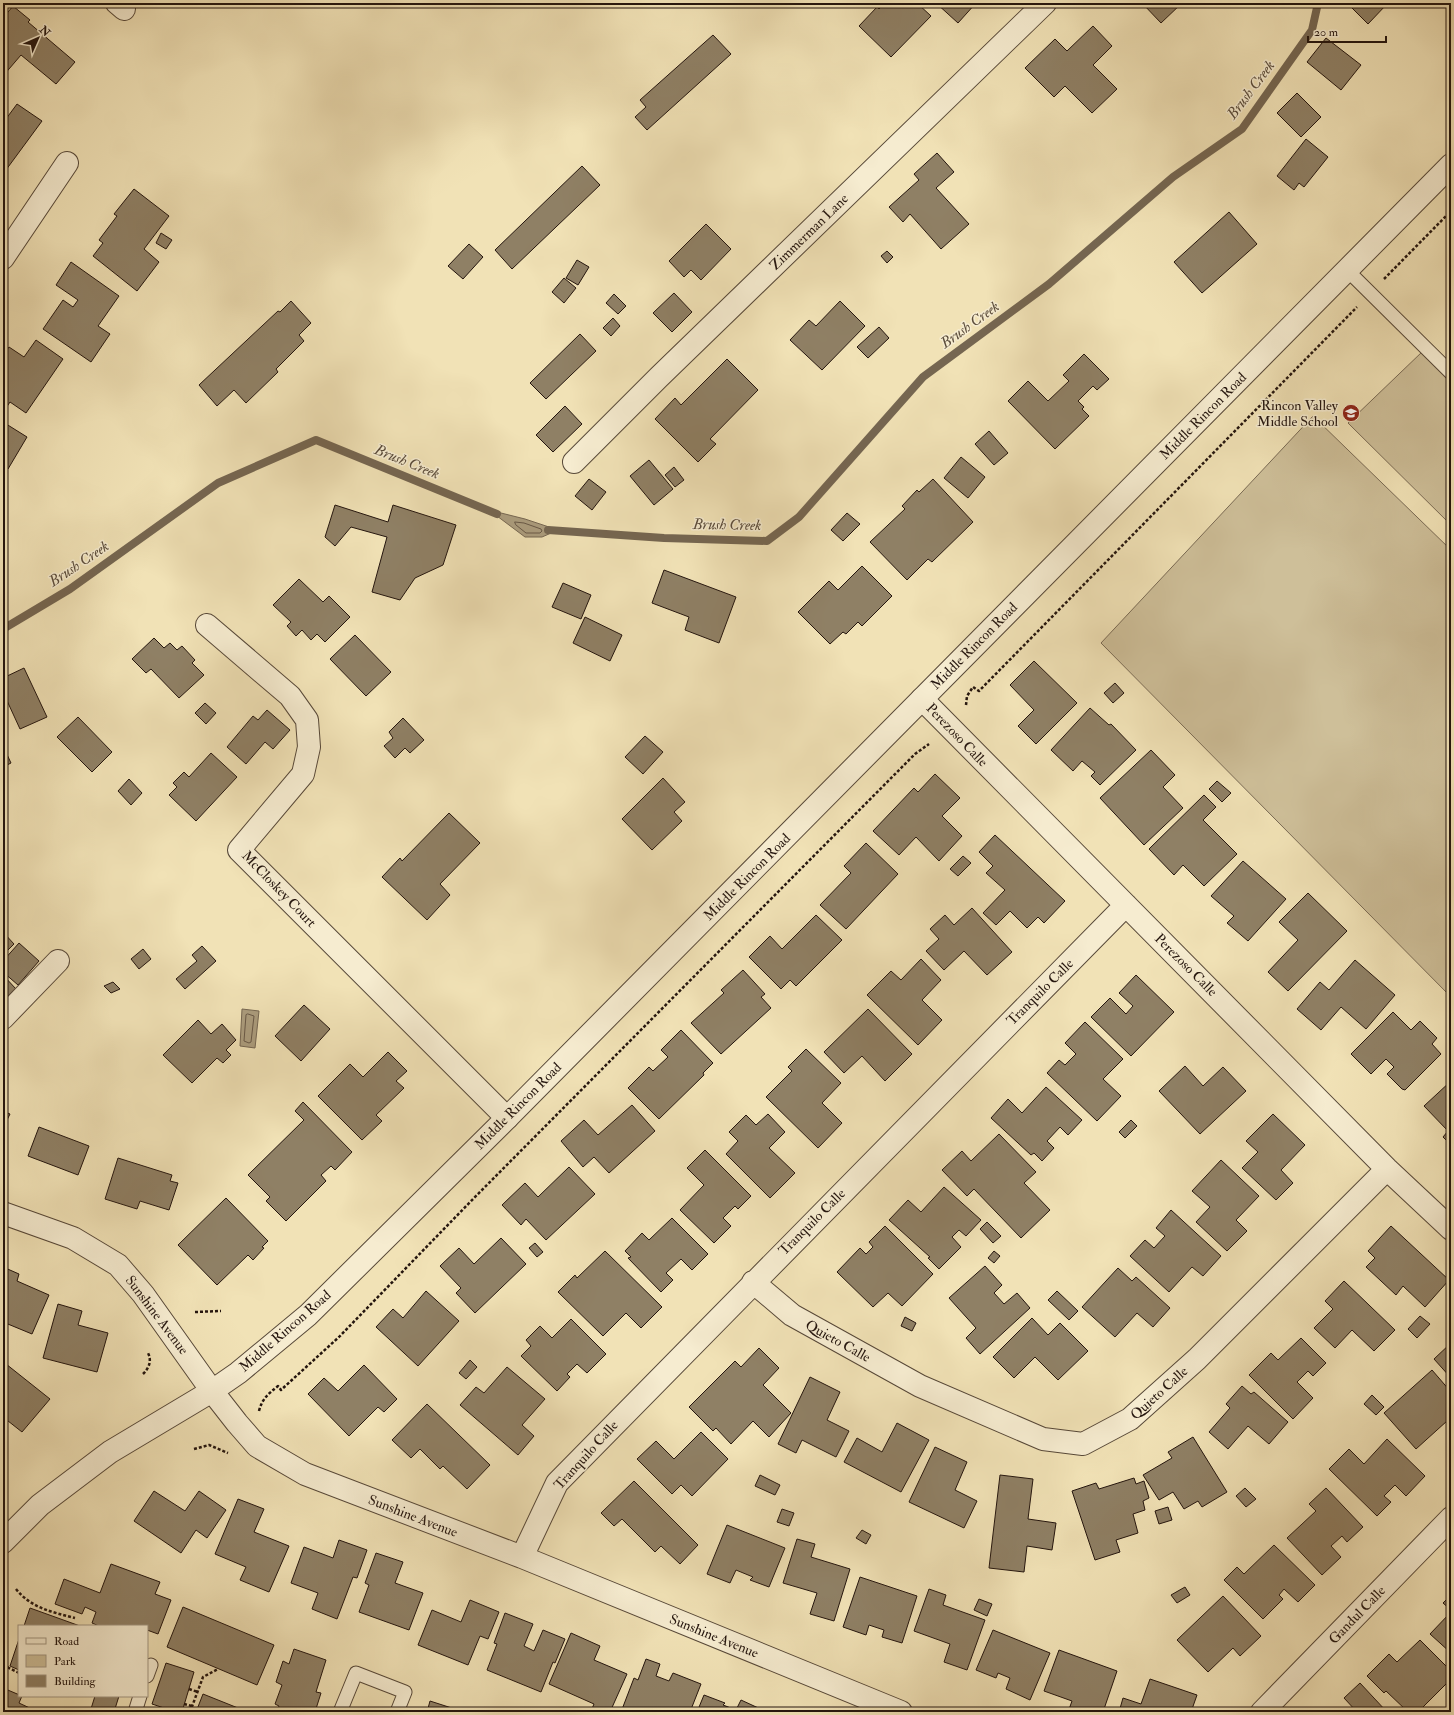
<svg xmlns="http://www.w3.org/2000/svg" width="1454" height="1715" font-family="'IM FELL Double Pica',serif">
<style>
.green{fill:#cebf99;stroke:#796a54}
.water{fill:#ab9c7d;stroke:#756651}
.lines{fill:none;stroke-linecap:round;stroke-linejoin:round}
.shore{stroke:#685846;stroke-width:1}
.stream{stroke:#756651;stroke-width:8}
.building{fill:#8f8065;stroke:#24150e}
.service-casing{stroke:#574838;stroke-width:15}
.minor-casing{stroke:#574838;stroke-width:24}
.tertiary-casing{stroke:#574838;stroke-width:24}
.path{stroke:#24150e;stroke-width:2.5;stroke-dasharray:3 2;stroke-linecap:butt}
.service{stroke:#f6ecd0;stroke-width:13}
.minor{stroke:#f6ecd0;stroke-width:22}
.tertiary{stroke:#f6ecd0;stroke-width:22}
.labels{text-anchor:middle;dominant-baseline:central;stroke-width:3;stroke-linejoin:round;paint-order:stroke}
.street-label{font-size:14px;fill:#24150e;stroke:#f6ecd0}
.poi-label{font-size:14px;fill:#24150e;stroke:#f6ecd0;text-anchor:end}
.water-label{font-size:15px;font-style:italic;fill:#5a4b3a;stroke:#f6ecd0}
</style>
<rect width="100%" height="100%" fill="#f1e2b6"/>
<filter id="stains"><feTurbulence type="fractalNoise" baseFrequency=".005" numOctaves="4"/><feColorMatrix values="0 0 0 0 .2 0 0 0 0 .09 0 0 0 0 .02 0 0 0 .5 -.17"/></filter>
<radialGradient id="worn" r=".72"><stop offset=".6" stop-color="#630" stop-opacity="0"/><stop offset="1" stop-color="#630" stop-opacity=".3"/></radialGradient>
<!-- green -->
<path class="green" d="M1423,351L1451,378V525L1348,423Z
M1313,416L1451,550V997L1101,643Z"/>
<!-- water -->
<path class="water" d="M489,510L525,519L558,530L542,537H525Z
M242,1009L259,1011L255,1048L240,1046Z"/>
<g class="lines">
<!-- shore -->
<path class="shore" d="M515,522L524,523L541,529L542,531L540,533H526L516,525Z
M248,1014L254,1016L251,1042L249,1043L244,1041L246,1015Z"/>
<!-- stream -->
<path class="stream" d="M548,530L664,538L767,541L799,517L923,377L1049,284L1173,177L1242,129L1312,30L1318,3
M3,629L70,589L218,483L316,440L497,514"/>
</g>
<!-- building -->
<path class="building" d="M885,3H917L931,16L891,57L859,26L877,7L879,9Z
M936,3H976L958,23Z
M1142,3H1182L1161,23Z
M1354,3H1385L1387,4L1368,24L1351,7Z
M13,6L30,20L28,22L75,62L56,84L21,55L3,76V18Z
M1093,26L1112,46L1093,65L1117,89L1092,113L1065,86L1054,97L1025,68L1055,39L1067,51Z
M713,35L731,54L647,130L635,117L646,107L640,100Z
M1326,38L1361,65L1341,90L1307,62Z
M1297,93L1321,117L1301,137L1277,113Z
M17,104L42,121L3,174V123Z
M1306,139L1328,157L1304,187L1299,183L1294,190L1277,176Z
M937,153L954,172L936,188L969,224L941,249L910,214L903,222L889,207L919,180L914,174Z
M582,166L600,185L512,269L495,250Z
M134,189L169,216L144,249L159,262L137,291L93,256L103,243L99,240L117,216L114,214Z
M1229,212L1257,244L1202,293L1174,262Z
M706,224L731,249L701,280L691,270L684,277L669,261Z
M161,233L172,240L166,249L156,243Z
M469,244L483,257L463,279L448,266Z
M887,251L893,257L887,263L881,256Z
M577,260L589,267L578,285L566,278Z
M71,262L119,296L98,326L110,334L91,362L43,329L63,300L73,307L78,300L56,285Z
M564,278L576,288L564,303L552,292Z
M674,293L692,312L672,332L653,313Z
M614,294L626,306L618,314L606,303Z
M291,301L311,323L299,335L304,341L276,369L278,372L246,403L234,390L217,406L199,385L278,311L280,312Z
M840,301L865,326L822,370L790,340L809,320L816,326Z
M613,318L620,326L611,336L603,328Z
M879,327L889,338L868,358L857,347Z
M580,334L596,351L546,399L530,383Z
M36,340L63,359L26,413L10,402L6,408L3,406V355L9,347L24,357Z
M1084,354L1109,379L1097,390L1093,386L1078,401L1084,407L1082,409L1089,416L1055,449L1008,401L1028,381L1048,401L1069,381L1063,375Z
M727,359L758,390L710,439L716,444L698,462L655,419L675,398L681,405Z
M565,406L582,424L553,452L536,435Z
M3,422L27,437L8,469L3,465Z
M989,431L1008,453L994,465L975,444Z
M961,457L985,477L968,498L944,478Z
M649,460L673,489L654,505L630,476Z
M674,467L684,480L675,487L665,475Z
M589,479L606,492L592,510L575,496Z
M933,479L973,522L932,562L928,559L907,580L870,542L905,509L902,506L917,490L919,492Z
M335,505L388,522L393,505L456,525L443,565L415,578L400,600L372,592L387,537L351,527L335,546L325,537Z
M847,513L860,524L843,541L831,530Z
M862,566L892,596L862,626L858,622L846,634L843,632L830,644L798,612L829,581L838,590Z
M664,570L736,597L719,643L685,630L689,617L652,603Z
M299,579L323,602L329,596L350,617L325,642L317,634L311,640L302,630L296,636L287,626L291,622L273,605Z
M563,583L591,595L581,619L552,607Z
M585,617L622,635L610,661L573,643Z
M355,635L391,672L366,696L330,659Z
M154,638L164,648L170,643L177,650L182,646L195,660L192,663L204,675L179,698L151,669L146,673L132,659Z
M1034,661L1077,703L1036,744L1018,726L1034,710L1010,685Z
M24,668L47,717L20,729L3,692V678Z
M1115,683L1124,693L1113,703L1104,693Z
M205,703L216,713L206,724L195,713Z
M1090,708L1109,725L1111,724L1136,750L1100,785L1091,776L1095,772L1082,761L1073,771L1051,750Z
M267,710L290,730L273,749L265,742L246,764L227,747L253,716L258,720Z
M78,717L112,752L92,772L57,737Z
M403,718L424,740L410,753L405,748L395,758L384,746L393,738L389,732Z
M645,736L663,752L643,774L625,757Z
M3,746L11,763L3,767Z
M1151,750L1175,775L1163,787L1183,808L1144,845L1100,798Z
M211,753L237,777L196,821L169,795L177,787L173,783L184,772L189,777Z
M935,774L960,798L942,816L962,836L939,861L916,837L899,855L873,831L914,788L918,792Z
M663,778L685,802L674,812L682,821L652,850L622,819Z
M129,779L142,793L131,805L118,791Z
M1217,781L1231,793L1222,802L1209,789Z
M1204,795L1216,807L1203,820L1237,854L1204,886L1183,865L1174,875L1149,849Z
M449,813L480,843L440,884L450,895L427,920L382,877L400,858L402,861Z
M995,835L1065,901L1044,923L1038,917L1027,928L1010,911L996,925L983,913L1005,890L986,873L993,866L979,852Z
M866,843L898,874L846,929L820,905L851,873L844,866Z
M963,856L971,863L958,876L950,869Z
M1243,861L1286,899L1248,941L1227,923L1234,916L1211,896Z
M1308,893L1347,931L1288,991L1268,972L1298,940L1279,922Z
M972,908L1012,952L987,975L964,951L944,970L926,951L939,939L930,929L945,915L954,925Z
M816,915L842,940L796,986L790,980L781,989L749,957L770,936L782,949Z
M3,932L14,944L3,955Z
M19,943L39,961L18,985L3,972V961Z
M202,946L216,961L185,989L176,979L197,961L192,955Z
M143,949L151,959L139,969L131,959Z
M921,959L941,980L922,1000L942,1020L918,1045L867,995L891,971L901,980Z
M1355,960L1395,995L1366,1029L1341,1007L1321,1030L1297,1009L1320,982L1329,990Z
M743,970L765,994L761,997L771,1008L721,1054L691,1023L724,993L721,990Z
M3,975L16,989L6,998L3,995Z
M1136,975L1174,1012L1131,1056L1091,1017L1110,998L1126,1014L1133,1006L1119,993Z
M113,982L120,989L111,993L104,986Z
M304,1005L330,1029L301,1061L275,1036Z
M868,1009L912,1054L885,1081L862,1056L844,1073L824,1052Z
M1393,1012L1411,1030L1420,1021L1437,1038L1432,1044L1441,1054L1405,1090L1402,1089L1387,1074L1394,1067L1386,1059L1371,1074L1351,1054Z
M198,1020L211,1034L222,1024L236,1040L226,1050L231,1055L223,1063L217,1058L192,1083L163,1055Z
M1085,1022L1123,1059L1103,1079L1121,1096L1097,1121L1047,1073L1059,1060L1065,1065L1076,1054L1065,1043Z
M681,1030L713,1063L703,1073L704,1075L659,1119L628,1088L649,1067L653,1071L668,1057L661,1050Z
M806,1049L841,1083L822,1103L842,1123L818,1148L766,1097L792,1071L788,1067Z
M388,1052L407,1071L396,1081L404,1088L376,1115L382,1121L362,1140L318,1096L350,1064L363,1077Z
M1185,1066L1203,1086L1223,1067L1246,1091L1200,1134L1159,1091Z
M1451,1081V1145L1443,1137L1448,1131L1424,1106Z
M1046,1087L1082,1120L1068,1135L1060,1127L1047,1141L1054,1148L1042,1161L1034,1153L1031,1155L991,1118L1008,1099L1022,1113Z
M303,1102L352,1152L335,1170L331,1166L321,1175L326,1181L286,1221L266,1201L270,1197L248,1175L304,1120L295,1111Z
M632,1105L655,1131L609,1173L594,1157L583,1167L561,1141L584,1120L598,1135Z
M3,1111L10,1114L3,1128Z
M768,1114L785,1132L769,1148L795,1173L770,1198L726,1154L738,1141L729,1132L746,1115L756,1125Z
M1273,1114L1305,1145L1281,1170L1293,1183L1276,1200L1242,1168L1258,1152L1246,1141Z
M1131,1120L1137,1126L1125,1138L1119,1132Z
M39,1127L89,1146L78,1175L28,1156Z
M999,1134L1036,1172L1024,1183L1050,1210L1021,1238L974,1189L967,1196L942,1170L962,1151L971,1161Z
M705,1150L751,1196L738,1209L735,1206L723,1218L731,1226L714,1243L680,1210L704,1185L687,1168Z
M118,1158L172,1175L170,1181L178,1183L169,1210L140,1201L137,1209L105,1199Z
M1221,1160L1259,1196L1236,1220L1247,1231L1227,1251L1196,1222L1210,1207L1192,1191Z
M569,1167L595,1194L546,1240L526,1219L521,1225L502,1205L525,1183L538,1197Z
M944,1187L981,1220L966,1236L959,1230L952,1237L961,1247L939,1269L928,1258L930,1257L889,1220L908,1200L921,1212Z
M226,1198L268,1241L262,1247L264,1248L253,1260L248,1255L217,1285L178,1245Z
M1171,1210L1221,1256L1203,1276L1192,1267L1169,1292L1130,1256L1145,1240L1154,1248L1165,1236L1156,1228Z
M672,1218L708,1254L692,1270L681,1259L666,1273L673,1280L661,1292L628,1258L631,1257L625,1251L642,1233L649,1240Z
M987,1222L1001,1236L993,1243L980,1229Z
M885,1226L933,1274L902,1306L888,1293L873,1307L837,1272L860,1248L866,1254L873,1247L869,1242Z
M1391,1226L1449,1280L1425,1307L1403,1286L1396,1295L1366,1267L1375,1258L1368,1251Z
M501,1238L526,1264L475,1313L456,1293L461,1288L440,1266L459,1248L474,1264Z
M535,1243L543,1252L537,1257L529,1248Z
M605,1251L662,1307L641,1328L626,1313L603,1336L558,1292L575,1275L577,1278Z
M994,1251L1000,1256L994,1263L988,1258Z
M985,1266L1002,1285L994,1293L1004,1304L1017,1293L1030,1308L980,1354L966,1338L976,1328L949,1298Z
M3,1267L19,1274L17,1281L49,1295L32,1334L3,1322Z
M1118,1268L1132,1281L1136,1277L1170,1308L1153,1327L1137,1313L1115,1337L1082,1307Z
M1344,1281L1395,1330L1374,1351L1352,1330L1335,1348L1314,1328L1333,1309L1325,1301Z
M426,1291L459,1321L418,1366L376,1327L393,1309L403,1318Z
M1057,1291L1078,1311L1069,1320L1048,1300Z
M58,1304L82,1311L78,1325L108,1333L97,1372L43,1358Z
M1420,1316L1430,1324L1417,1338L1408,1329Z
M905,1317L916,1323L912,1331L901,1326Z
M1032,1318L1048,1335L1060,1323L1088,1351L1058,1380L1035,1357L1014,1378L993,1357Z
M571,1319L606,1354L587,1373L577,1364L567,1374L570,1377L557,1391L521,1356L531,1346L526,1340L540,1326L552,1338Z
M1301,1338L1326,1363L1313,1376L1308,1371L1297,1382L1313,1398L1293,1419L1249,1375L1271,1353L1278,1360Z
M1451,1343V1378L1434,1359Z
M759,1348L779,1368L763,1385L791,1413L769,1437L753,1421L731,1444L716,1428L713,1431L689,1407L735,1361L741,1367Z
M470,1360L477,1367L466,1379L459,1373Z
M6,1364L50,1399L22,1432L3,1417V1368Z
M364,1365L397,1399L384,1412L378,1407L349,1436L308,1394L324,1378L338,1391Z
M507,1367L545,1399L522,1425L534,1436L518,1455L460,1405L476,1387L484,1393Z
M1432,1370L1451,1392V1426L1447,1421L1416,1449L1384,1413Z
M810,1377L840,1392L827,1420L849,1431L836,1457L802,1440L796,1453L778,1444Z
M1242,1386L1251,1394L1254,1392L1288,1422L1269,1444L1248,1426L1228,1449L1209,1432L1230,1408L1226,1404Z
M1372,1395L1384,1407L1376,1415L1364,1404Z
M427,1404L490,1465L467,1489L443,1466L440,1469L420,1449L411,1458L392,1440Z
M897,1423L929,1440L901,1492L844,1462L857,1438L882,1452Z
M701,1432L728,1459L692,1496L681,1485L672,1494L637,1459L656,1441L674,1459Z
M1193,1437L1227,1492L1202,1507L1198,1501L1184,1509L1173,1492L1159,1500L1143,1475L1172,1458L1168,1452Z
M1387,1439L1425,1476L1406,1496L1395,1485L1384,1496L1391,1502L1377,1516L1329,1469L1349,1449L1364,1464Z
M935,1447L967,1462L955,1490L977,1501L964,1528L909,1502Z
M760,1475L780,1485L775,1495L755,1486Z
M1000,1475L1033,1479L1028,1519L1056,1523L1052,1550L1027,1546L1024,1572L989,1568Z
M1134,1478L1136,1484L1144,1481L1149,1498L1143,1501L1145,1510L1133,1514L1138,1533L1116,1540L1120,1552L1095,1560L1072,1491L1096,1483L1099,1489Z
M634,1481L698,1545L680,1564L661,1546L655,1552L622,1519L614,1526L601,1513Z
M1245,1488L1256,1499L1246,1507L1236,1496Z
M1326,1488L1363,1527L1347,1542L1342,1536L1331,1546L1341,1557L1322,1575L1287,1538L1316,1511L1309,1504Z
M154,1491L185,1511L199,1491L226,1510L207,1538L196,1530L181,1553L134,1521Z
M238,1499L264,1509L254,1532L289,1546L269,1592L240,1580L246,1567L215,1554Z
M1168,1507L1172,1520L1159,1524L1155,1511Z
M782,1509L794,1513L789,1526L777,1522Z
M727,1525L785,1548L769,1587L750,1580L753,1577L736,1570L730,1583L707,1574Z
M862,1530L871,1535L866,1544L856,1538Z
M797,1539L815,1544L811,1557L850,1569L834,1621L810,1614L817,1593L783,1583Z
M339,1540L367,1550L357,1578L353,1577L337,1619L312,1609L318,1593L291,1583L304,1547L333,1558Z
M1274,1545L1315,1585L1298,1602L1284,1589L1279,1595L1283,1599L1263,1619L1224,1580L1237,1567L1244,1574Z
M376,1553L403,1562L395,1583L423,1593L409,1630L359,1612L369,1585L365,1583Z
M111,1564L160,1582L155,1594L171,1600L158,1634L147,1630V1626H99L92,1623L96,1612L85,1607L82,1614L55,1604L64,1579L100,1593Z
M860,1577L917,1596L902,1643L882,1637L884,1630L869,1625L866,1635L843,1627Z
M1185,1587L1190,1595L1177,1603L1171,1595Z
M929,1589L946,1595L943,1605L985,1620L967,1670L944,1662L950,1644L914,1631Z
M1451,1595V1610L1443,1603Z
M1223,1596L1261,1636L1240,1656L1233,1648L1208,1672L1177,1640Z
M979,1599L992,1604L987,1616L974,1610Z
M470,1600L499,1612L488,1639L480,1636L468,1665L418,1645L432,1610L461,1622Z
M183,1607L274,1645L257,1685L167,1647Z
M30,1608L80,1626H24Z
M1451,1612V1653L1430,1634Z
M505,1613L533,1624L524,1646L534,1651L543,1630L565,1639L555,1663L553,1662L541,1692L487,1670L497,1644L494,1643Z
M993,1630L1050,1653L1030,1700L1006,1689L1010,1678L998,1673L996,1678L976,1670Z
M571,1633L600,1646L594,1660L627,1674L610,1712L591,1711L594,1704L549,1684Z
M19,1639V1670L10,1666Z
M1420,1640L1451,1671V1679L1418,1712H1408L1386,1691L1384,1693L1367,1676L1389,1654L1397,1662Z
M294,1649L326,1660L316,1692L321,1693L315,1712H277L279,1706L275,1704L282,1685L276,1682L283,1661L289,1664Z
M1059,1650L1117,1671L1103,1712H1068L1072,1701L1044,1691Z
M646,1659L660,1664L656,1676L669,1681L673,1673L701,1684L690,1712H621L634,1678L638,1680Z
M166,1663L194,1672L182,1712H176L152,1704Z
M1150,1679L1197,1695L1191,1712H1119L1123,1698L1141,1704Z
M1360,1683L1387,1712H1357L1344,1698Z
M3,1688L22,1696L19,1703L34,1710L33,1712H3Z
M203,1694L238,1708L237,1712H196Z
M704,1695L725,1703L723,1705L736,1710L741,1700L767,1712H697Z
M95,1696H119L114,1712H90Z
M430,1701L461,1711V1712H427Z"/>
<g class="lines">
<defs>
<path id="service" d="M1348,271L1451,373
M147,1676L151,1665
M135,1712L140,1696
M340,1712L356,1673L405,1692L397,1712"/>
<path id="minor" d="M117,3L124,9
M3,258L67,163
M574,462L659,377L1045,3
M207,625L290,696L307,720L309,747L303,774L239,850L507,1118
M922,699L1387,1169L1451,1229
M3,1018L58,961
M3,1213L73,1238L118,1265L143,1294L212,1391L237,1423L257,1446L305,1474L522,1557L901,1712
M753,1282L792,1315L920,1386L1043,1439L1083,1444L1130,1419L1197,1359L1387,1169
M522,1557L557,1483L1126,905
M1262,1712L1451,1518"/>
<path id="tertiary" d="M3,1542L40,1505L110,1452L212,1391L238,1373L308,1315L507,1118L1451,165"/>
</defs>
<!-- service casing -->
<use href="#service" class="service-casing"/>
<!-- minor casing -->
<use href="#minor" class="minor-casing"/>
<!-- tertiary casing -->
<use href="#tertiary" class="tertiary-casing"/>
<!-- path -->
<path class="path" d="M1447,215L1451,218
M1384,279L1451,211
M966,705L967,696L973,687L979,691L1357,307
M195,1312L221,1311
M143,1374C149,1368 152,1361 148,1353
M259,1411C262,1399 268,1394 278,1386L281,1390L339,1337L474,1198L915,754L929,744
M194,1449L209,1445L228,1453
M16,1589C31,1608 52,1612 75,1618
M3,1665L19,1673
M189,1689L198,1692
M184,1704L192,1706
M190,1712L203,1677L218,1669"/>
<!-- service -->
<use href="#service" class="service"/>
<!-- minor -->
<use href="#minor" class="minor"/>
<!-- tertiary -->
<use href="#tertiary" class="tertiary"/>
</g>
<!-- icons -->
<defs>
<symbol id="school-disc" viewBox="-11 -11 22 22"><circle r="9.5" fill="#8f2418" stroke="#f6ecd0"/><path d="M0-5L7-2L0 1L-7-2ZM-4 1L0 2.5L4 1V4Q0 6-4 4Z" fill="#fff"/></symbol>
</defs>
<g fill-rule="evenodd">
<use href="#school-disc" x="1341" y="403" width="20" height="20"/>
</g>
<g class="labels">
<!-- street labels -->
<g class="street-label">
<text transform="translate(809 232) rotate(-44)">Zimmerman Lane</text>
<text transform="translate(1203 416) rotate(-45)">Middle Rincon Road</text>
<text transform="translate(974 646) rotate(-45)">Middle Rincon Road</text>
<text transform="translate(957 735) rotate(46)">Perezoso Calle</text>
<text transform="translate(747 877) rotate(-45)">Middle Rincon Road</text>
<text transform="translate(279 889) rotate(46)">McCloskey Court</text>
<text transform="translate(1186 965) rotate(45)">Perezoso Calle</text>
<text transform="translate(1040 992) rotate(-45)">Tranquilo Calle</text>
<text transform="translate(518 1106) rotate(-45)">Middle Rincon Road</text>
<text transform="translate(812 1222) rotate(-45)">Tranquilo Calle</text>
<text transform="translate(157 1315) rotate(53)">Sunshine Avenue</text>
<text transform="translate(285 1331) rotate(-41)">Middle Rincon Road</text>
<text transform="translate(838 1341) rotate(29)">Quieto Calle</text>
<text transform="translate(1159 1393) rotate(-42)">Quieto Calle</text>
<text transform="translate(586 1455) rotate(-48)">Tranquilo Calle</text>
<text transform="translate(413 1516) rotate(21)">Sunshine Avenue</text>
<text transform="translate(1357 1615) rotate(-46)">Gandul Calle</text>
<text transform="translate(714 1636) rotate(22)">Sunshine Avenue</text>
</g>
<!-- poi labels -->
<g class="poi-label">
<text x="1338" y="405">Rincon Valley<tspan x="1338" dy="16">Middle School</tspan></text>
</g>
<!-- water labels -->
<g class="water-label">
<text transform="translate(1251 90) rotate(-53)">Brush Creek</text>
<text transform="translate(970 325) rotate(-36)">Brush Creek</text>
<text transform="translate(407 462) rotate(22)">Brush Creek</text>
<text transform="translate(727 525) rotate(1)">Brush Creek</text>
<text transform="translate(79 564) rotate(-34)">Brush Creek</text>
</g>
</g>
<!-- margin -->
<rect width="1454" height="1715" fill="none" stroke="#f1e2b6" stroke-width="16"/>
<rect x="4" y="4" width="1446" height="1707" fill="none" stroke="#24150e" stroke-width="2"/>
<rect x="8" y="8" width="1438" height="1699" fill="none" stroke="#24150e"/>
<!-- legend -->
<rect x="18" y="1625" width="130" height="72" fill="#f6ecd0" stroke="#a29682"/>
<rect x="26" y="1638" width="20" height="6" fill="#f6ecd0" stroke="#a29682"/>
<text x="54" y="1645" font-size="12" fill="#24150e">Road</text>
<rect x="26" y="1655" width="20" height="12" fill="#cebf99" stroke="#a29682"/>
<text x="54" y="1665" font-size="12" fill="#24150e">Park</text>
<rect x="26" y="1675" width="20" height="12" fill="#8f8065" stroke="#a29682"/>
<text x="54" y="1685" font-size="12" fill="#24150e">Building</text>
<!-- north arrow -->
<g transform="translate(38 38) rotate(45)" stroke="#f6ecd0" stroke-width="3" paint-order="stroke">
<path d="M0-3L7 15L0 10L-7 15Z" fill="#24150e"/>
<text y="-6" font-size="11" font-weight="bold" text-anchor="middle" fill="#24150e">N</text>
</g>
<!-- scale -->
<path d="M1308 36v6h78v-6" fill="none" stroke="#24150e" stroke-width="2"/>
<text x="1314" y="36" font-size="12" fill="#24150e" stroke="#f6ecd0" stroke-width="3" paint-order="stroke">20 m</text>
<rect width="100%" height="100%" filter="url(#stains)"/>
<rect width="100%" height="100%" fill="url(#worn)"/>
</svg>
